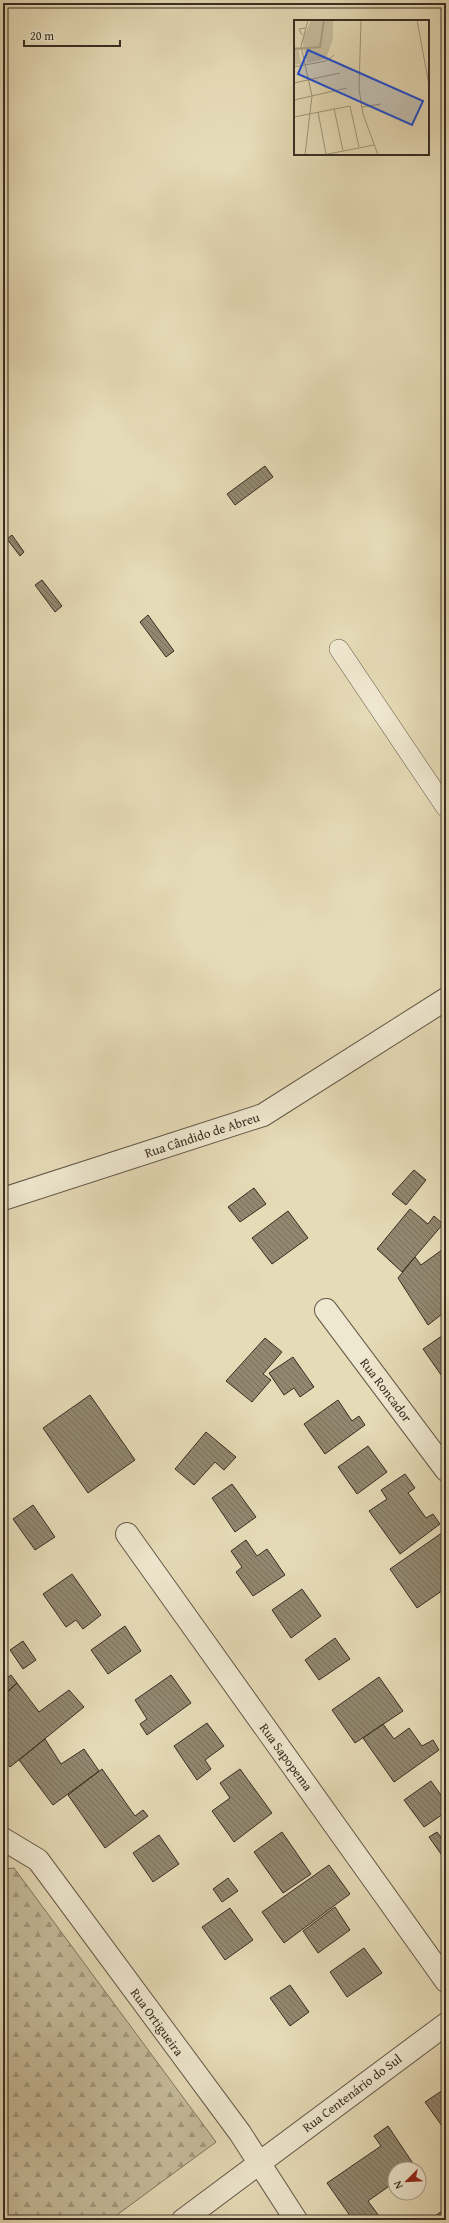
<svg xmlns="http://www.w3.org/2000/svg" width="449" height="2223" font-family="'Gentium Book Plus',serif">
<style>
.forest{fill:url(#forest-firs);stroke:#807660}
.building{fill:url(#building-back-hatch);stroke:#382e23}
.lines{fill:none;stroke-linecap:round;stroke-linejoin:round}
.service-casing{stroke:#645948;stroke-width:20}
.minor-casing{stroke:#645948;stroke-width:24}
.service{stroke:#efe8d0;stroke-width:19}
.minor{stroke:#efe8d0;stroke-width:22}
.labels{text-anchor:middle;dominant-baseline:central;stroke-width:4;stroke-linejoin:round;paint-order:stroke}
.street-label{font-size:13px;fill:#382e23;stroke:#efe8d0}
.inset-river{fill:none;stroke:#aba085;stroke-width:2}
.inset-road{fill:none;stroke:#a0967c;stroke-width:1}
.view{fill:#1d4ed8;fill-opacity:0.15;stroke:#1d4ed8;stroke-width:2}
.inset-edge{fill:none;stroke:#382e23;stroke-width:2}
</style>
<defs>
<pattern id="forest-firs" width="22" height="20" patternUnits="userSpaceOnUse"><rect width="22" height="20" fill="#c8be9e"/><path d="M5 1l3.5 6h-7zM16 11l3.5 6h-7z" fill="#a39b80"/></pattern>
<pattern id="building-back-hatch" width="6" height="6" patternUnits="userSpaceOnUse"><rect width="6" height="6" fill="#928870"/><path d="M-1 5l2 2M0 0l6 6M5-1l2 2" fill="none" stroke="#78705c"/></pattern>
</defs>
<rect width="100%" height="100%" fill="#e6dbb7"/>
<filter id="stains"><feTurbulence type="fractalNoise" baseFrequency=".005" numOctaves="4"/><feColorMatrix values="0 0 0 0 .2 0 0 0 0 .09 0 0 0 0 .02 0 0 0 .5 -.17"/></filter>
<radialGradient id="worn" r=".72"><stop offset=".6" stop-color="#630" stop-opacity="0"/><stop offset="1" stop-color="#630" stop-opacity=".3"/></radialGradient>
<!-- forest -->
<path class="forest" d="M14,1868L216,2142L110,2220H3V1869Z"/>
<!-- building -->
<path class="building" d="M265,466L273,477L235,505L227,494Z
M12,535L24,552L20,556L7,539Z
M42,580L62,606L55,612L35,585Z
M148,615L174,651L166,657L140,622Z
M414,1170L426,1180L406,1205L392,1194Z
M254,1188L266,1204L240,1222L228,1207Z
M410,1209L428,1224L434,1216L443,1224L402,1272L377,1249Z
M288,1211L308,1238L272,1264L252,1238Z
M446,1247V1311L428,1325L398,1278L415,1257L421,1265Z
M446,1333V1382L423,1349Z
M265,1338L282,1352L263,1374L271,1380L252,1402L226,1381Z
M293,1357L314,1387L300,1397L294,1388L284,1395L269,1373Z
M90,1395L135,1460L88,1493L43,1428Z
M338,1400L352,1421L359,1416L365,1425L325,1454L304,1424Z
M206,1432L236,1457L224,1470L215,1462L194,1485L175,1469Z
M368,1446L387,1472L357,1494L338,1467Z
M405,1474L415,1488L408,1493L426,1518L433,1514L440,1524L400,1554L369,1511L387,1499L381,1490Z
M232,1484L256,1517L235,1532L212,1498Z
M33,1505L55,1537L35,1550L13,1519Z
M446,1530V1588L417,1608L390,1569Z
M246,1540L257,1556L267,1549L285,1575L253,1596L236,1572L242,1567L231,1551Z
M72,1574L101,1615L83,1629L76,1620L66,1627L43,1594Z
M302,1589L321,1616L291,1638L272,1610Z
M125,1626L141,1651L108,1674L91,1650Z
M335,1638L350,1659L319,1680L305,1660Z
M23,1641L36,1660L23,1669L10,1650Z
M11,1675L17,1683L3,1696V1681Z
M171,1675L191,1703L147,1735L140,1724L147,1719L135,1700Z
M379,1677L403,1711L355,1743L332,1710Z
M17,1683L39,1712L69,1690L84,1707L10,1767L3,1759V1696Z
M207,1723L224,1746L205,1760L211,1769L197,1780L174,1746Z
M383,1724L394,1739L409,1728L422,1746L433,1740L439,1750L394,1782L363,1738Z
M45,1739L61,1764L84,1749L99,1771L53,1805L19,1760Z
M102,1769L135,1816L143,1810L148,1816L105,1848L68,1795Z
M240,1769L272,1813L234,1842L212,1811L230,1798L220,1783Z
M431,1781L446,1802V1812L424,1827L404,1800Z
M282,1832L311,1874L283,1893L254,1852Z
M437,1832L444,1841L446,1840V1861L429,1837Z
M159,1835L179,1864L153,1882L133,1853Z
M329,1865L350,1894L284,1943L262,1912Z
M228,1878L238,1891L222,1902L213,1889Z
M335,1907L350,1930L318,1953L303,1931Z
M230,1908L253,1940L225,1960L202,1927Z
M364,1948L382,1973L347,1997L330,1972Z
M290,1985L309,2012L290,2026L270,1998Z
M446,2088V2123L442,2126L425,2102Z
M388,2126L416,2168L395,2169V2182L368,2201L379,2216L374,2220H353L327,2183L381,2146L374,2136Z
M443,2210L446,2214V2220H430Z"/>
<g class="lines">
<defs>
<path id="service" d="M339,649L446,808"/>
<path id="minor" d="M3,1199L263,1115L446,999
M326,1310L446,1470
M127,1534L446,1981
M3,1839L38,1860L240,2133L296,2220
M183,2220L446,2024"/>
</defs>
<!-- service casing -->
<use href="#service" class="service-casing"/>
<!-- minor casing -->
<use href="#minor" class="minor-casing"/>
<!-- service -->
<use href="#service" class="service"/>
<!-- minor -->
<use href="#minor" class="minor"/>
</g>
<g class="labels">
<!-- street labels -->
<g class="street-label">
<text transform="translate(202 1135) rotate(-18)">Rua Cândido de Abreu</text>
<text transform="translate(386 1390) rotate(53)">Rua Roncador</text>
<text transform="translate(286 1757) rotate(54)">Rua Sapopema</text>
<text transform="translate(157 2022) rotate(54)">Rua Ortigueira</text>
<text transform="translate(352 2093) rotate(-37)">Rua Centenário do Sul</text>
</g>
</g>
<!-- overview -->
<g transform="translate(294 20)">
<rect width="135" height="135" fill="#e6dbb7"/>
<path d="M17,0H39V18L32,39L13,43L8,20ZM0,27H4L7,44L0,45Z" fill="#c8be9e"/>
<path class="inset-river" d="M0,29L26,27L30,0"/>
<path class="inset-road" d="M67,0L65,69L69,94L84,135M123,0L135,65M8,15L5,9L11,8M0,47L32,41L40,35M0,63L46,53M0,80L53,68M68,87L87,84M40,88L49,131M24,92L32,134M0,97L56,86L65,127M11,135L18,76L7,26L14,0M29,135L80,125"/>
<path class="view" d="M14,30L129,81L118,105L4,54Z"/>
<rect width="135" height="135" class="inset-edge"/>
</g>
<!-- margin -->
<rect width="449" height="2223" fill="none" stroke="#e6dbb7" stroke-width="16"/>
<rect x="4" y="4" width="441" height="2215" fill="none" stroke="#382e23" stroke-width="2"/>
<rect x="8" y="8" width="433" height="2207" fill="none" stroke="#382e23"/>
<!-- north arrow -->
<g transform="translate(407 2181) rotate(246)"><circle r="19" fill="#efe8d0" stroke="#a69e8b"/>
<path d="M0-3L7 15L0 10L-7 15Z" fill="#8f2418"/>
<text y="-6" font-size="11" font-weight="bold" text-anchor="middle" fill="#382e23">N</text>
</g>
<!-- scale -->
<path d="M24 40v6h96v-6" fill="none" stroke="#382e23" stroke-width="2"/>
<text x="30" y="40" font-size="12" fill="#382e23" stroke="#efe8d0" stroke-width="3" paint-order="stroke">20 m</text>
<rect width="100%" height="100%" filter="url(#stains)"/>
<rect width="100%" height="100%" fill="url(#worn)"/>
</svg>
